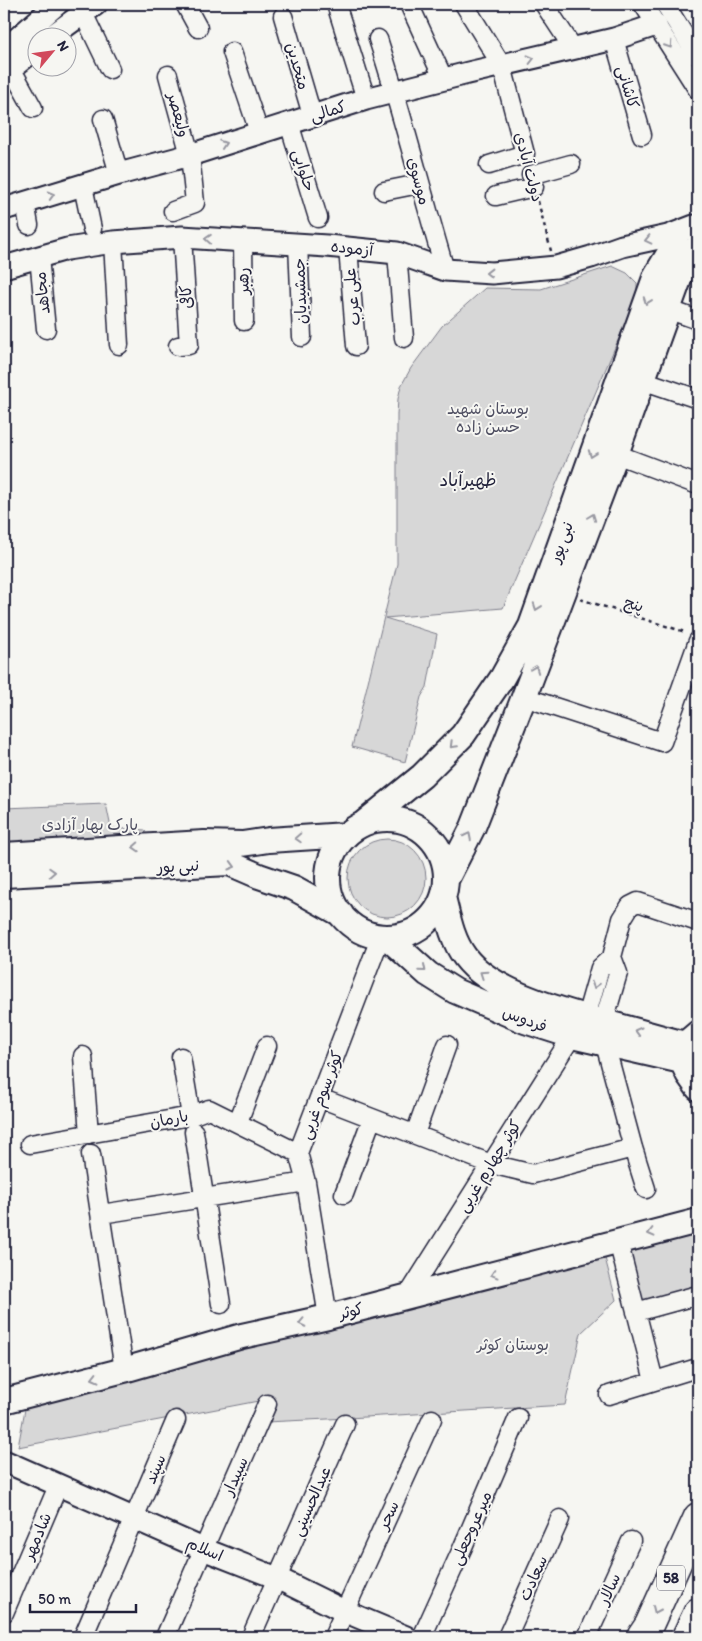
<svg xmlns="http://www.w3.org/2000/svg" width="702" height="1641" font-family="Itim,'Playpen Sans Arabic',sans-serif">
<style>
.green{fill:#d7d7d7;stroke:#7c7c89}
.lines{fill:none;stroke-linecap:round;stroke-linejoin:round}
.minor-casing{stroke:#22223b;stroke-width:21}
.tertiary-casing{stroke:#22223b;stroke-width:25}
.secondary-casing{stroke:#22223b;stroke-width:28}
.trunk-casing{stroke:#22223b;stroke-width:31}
.path{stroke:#22223b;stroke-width:2.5;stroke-dasharray:4 4;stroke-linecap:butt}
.minor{stroke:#f6f6f2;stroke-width:18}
.tertiary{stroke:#f6f6f2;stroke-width:21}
.secondary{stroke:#f6f6f2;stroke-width:24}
.trunk{stroke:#f6f6f2;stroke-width:28}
.oneway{stroke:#9797a0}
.labels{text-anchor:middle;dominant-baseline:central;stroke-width:4;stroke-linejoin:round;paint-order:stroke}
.shield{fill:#f6f6f2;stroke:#626272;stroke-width:1}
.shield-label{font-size:15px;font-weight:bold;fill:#22223b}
.street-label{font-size:16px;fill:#22223b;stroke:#f6f6f2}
.park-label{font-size:16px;fill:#4f4f62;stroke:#f6f6f2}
.neighbourhood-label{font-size:18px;fill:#22223b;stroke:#f6f6f2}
</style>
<rect width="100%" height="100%" fill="#f6f6f2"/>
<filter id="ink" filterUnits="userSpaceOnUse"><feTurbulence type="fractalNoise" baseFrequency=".02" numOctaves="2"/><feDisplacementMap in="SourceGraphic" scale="10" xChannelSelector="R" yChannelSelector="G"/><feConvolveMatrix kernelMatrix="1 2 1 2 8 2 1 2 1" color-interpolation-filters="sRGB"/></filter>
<g filter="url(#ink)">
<!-- green -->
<path class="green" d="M612,266L627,273L637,283V296L503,608L385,618L437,634L427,687L421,697L405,762L352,747L397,564V414L398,399L401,386L411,368L442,326L485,288L541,289Z
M106,804L111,828L145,830L148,843H4V808Z
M348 878a39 39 0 1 1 78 0a39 39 0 1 1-78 0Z
M698,1225V1290L642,1305L627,1246Z
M604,1254L616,1300L581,1333L565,1405L348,1418L266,1422L274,1398L18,1447L26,1404Z"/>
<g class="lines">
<defs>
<path id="minor" d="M185,4L198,28
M336,4L366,99
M409,4L444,80
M464,4L502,66L525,154L489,165
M544,4L573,48
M643,4L698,90
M665,4L698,57
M83,13L110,69
M283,16L312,115
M378,39C403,115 422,193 445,270
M614,39L642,135
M232,52L259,132
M11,68L33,108
M168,75L190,155L195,203L173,211
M103,119L119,174
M289,123L318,218
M531,175L571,164
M83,186L92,229
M384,191L419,184
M496,196L534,187
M25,202L29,225
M243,241L244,321
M113,242L119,345
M298,244L302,337
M348,248L356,346
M397,253L404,338
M39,257L46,329
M667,309L698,320
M178,346L189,345L182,237
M642,380L698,399
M616,454L698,485
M524,697L662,742L698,641
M586,1017L600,968L612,957L622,919L630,906L638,902L698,922
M604,1021L618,973L612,957
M605,1044L633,1148L646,1189
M83,1056L89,1134
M181,1057L191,1116
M320,1098L491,1164L533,1174L633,1148
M238,1122L267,1046
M194,1132L221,1304
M415,1134L447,1045
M30,1144L191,1116L209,1109L298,1153
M91,1154L124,1370
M344,1194L372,1118
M101,1214L306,1182
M618,1241L654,1381
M407,1297L572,1036
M636,1312L698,1295
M328,1317L306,1182L298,1153L381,936
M609,1395L697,1368
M4,1613L58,1486
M83,1637L176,1420
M165,1637L267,1404
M251,1637L345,1424
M333,1637L432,1419
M422,1637L462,1549L518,1418
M507,1637L560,1519
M587,1637L631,1541"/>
<path id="tertiary" d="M49,38L96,4
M4,50L57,4
M4,74L38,47
M4,209L119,174L190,155L366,99L468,73L614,39L656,25
M4,267L67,249L113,242L182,237L327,246L397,253L445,270L492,273L556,267L591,257L622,246L668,236L694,226
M4,1461L203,1549L277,1578L344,1611L406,1637"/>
<path id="secondary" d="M328 878a59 59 0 1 1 118 0a59 59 0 1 1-118 0Z
M364,823L422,776L463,735L502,678L531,626L656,275L676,242
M4,855L204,843L242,844L269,840L346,835
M4,875L229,863L259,876L294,888L341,914
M446,880L473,827L524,697L616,454L682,271L698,246
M443,897C448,917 452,940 465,957C491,992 563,1011 604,1022C631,1029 658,1037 685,1044
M387,937L428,974L455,991L525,1021L572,1036L682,1061
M698,1033L685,1044L682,1061L688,1074L698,1088
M4,1401L124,1370L242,1336L328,1317L698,1221"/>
<path id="trunk" d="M641,1637L649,1625L698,1517
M686,1637L698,1612"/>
</defs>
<!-- minor casing -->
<use href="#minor" class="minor-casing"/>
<!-- tertiary casing -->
<use href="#tertiary" class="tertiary-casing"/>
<!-- secondary casing -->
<use href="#secondary" class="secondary-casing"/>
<!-- trunk casing -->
<use href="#trunk" class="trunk-casing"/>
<!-- path -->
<path class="path" d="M538,201L551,251
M580,599L685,632"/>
<!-- minor -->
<use href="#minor" class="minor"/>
<!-- tertiary -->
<use href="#tertiary" class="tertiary"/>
<!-- secondary -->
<use href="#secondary" class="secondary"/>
<!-- trunk -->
<use href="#trunk" class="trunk"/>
</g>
<!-- one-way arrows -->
<defs><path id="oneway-chevron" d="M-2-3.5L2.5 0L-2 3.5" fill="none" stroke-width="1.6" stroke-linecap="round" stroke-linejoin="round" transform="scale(1.25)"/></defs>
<g class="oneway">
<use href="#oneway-chevron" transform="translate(669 45) rotate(57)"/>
<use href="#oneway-chevron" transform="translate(531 59) rotate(-14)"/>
<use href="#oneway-chevron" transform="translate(223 144) rotate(-18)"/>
<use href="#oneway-chevron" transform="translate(51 195) rotate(-16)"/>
<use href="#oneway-chevron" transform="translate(208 239) rotate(-176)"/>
<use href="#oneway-chevron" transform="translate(648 240) rotate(167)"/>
<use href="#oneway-chevron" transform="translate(489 273) rotate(-180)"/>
<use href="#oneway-chevron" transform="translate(647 301) rotate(110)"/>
<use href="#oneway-chevron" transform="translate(592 454) rotate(110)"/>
<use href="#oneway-chevron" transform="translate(592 517) rotate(-69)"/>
<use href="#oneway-chevron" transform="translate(537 607) rotate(110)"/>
<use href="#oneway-chevron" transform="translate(535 669) rotate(-69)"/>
<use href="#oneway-chevron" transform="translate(453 745) rotate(135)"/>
<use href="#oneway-chevron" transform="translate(468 836) rotate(-63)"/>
<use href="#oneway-chevron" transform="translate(298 838) rotate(177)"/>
<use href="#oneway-chevron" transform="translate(136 847) rotate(177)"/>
<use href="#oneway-chevron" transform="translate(232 866) rotate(16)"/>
<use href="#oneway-chevron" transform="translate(52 872) rotate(-3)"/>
<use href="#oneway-chevron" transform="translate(423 969) rotate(41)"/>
<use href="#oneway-chevron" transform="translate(483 974) rotate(-146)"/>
<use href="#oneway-chevron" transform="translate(595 985) rotate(106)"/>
<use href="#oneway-chevron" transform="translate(638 1031) rotate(-164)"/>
<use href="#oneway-chevron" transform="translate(651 1233) rotate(166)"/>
<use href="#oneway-chevron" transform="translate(494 1274) rotate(165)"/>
<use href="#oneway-chevron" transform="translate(302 1323) rotate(168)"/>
<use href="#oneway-chevron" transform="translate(95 1378) rotate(166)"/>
<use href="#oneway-chevron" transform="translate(656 1610) rotate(114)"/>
</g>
</g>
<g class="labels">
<!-- shield labels -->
<rect class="shield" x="657" y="1565.5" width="28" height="25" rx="4"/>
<g class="shield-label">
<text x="671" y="1578">58</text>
</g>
<!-- street labels -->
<g class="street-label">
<text transform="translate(298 66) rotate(74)">متحدین</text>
<text transform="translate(628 87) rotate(74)">کاشانی</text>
<text transform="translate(328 111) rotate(-17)">کمالی</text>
<text transform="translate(179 115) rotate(75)">ولیعصر</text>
<text transform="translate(529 167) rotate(75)">دولت آبادی</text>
<text transform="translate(304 170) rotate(73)">حلوایی</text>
<text transform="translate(419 181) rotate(75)">موسوی</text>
<text transform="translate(352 248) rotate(6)">آزموده</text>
<text transform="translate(243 281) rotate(-91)">رهبر</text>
<text transform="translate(300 291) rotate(-92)">جمشیدیان</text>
<text transform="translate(42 293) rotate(-96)">مجاهد</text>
<text transform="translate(186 297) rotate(-93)">کافی</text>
<text transform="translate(352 297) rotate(-95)">علی عرب</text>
<text transform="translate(561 542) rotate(-70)">نبی پور</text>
<text transform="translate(634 604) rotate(17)">پنج</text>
<text transform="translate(178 866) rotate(-3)">نبی پور</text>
<text transform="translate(525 1019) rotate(21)">فردوس</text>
<text transform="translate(321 1095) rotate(-69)">کوثر سوم غربی</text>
<text transform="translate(169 1119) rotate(-11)">بارمان</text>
<text transform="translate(489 1166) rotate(-58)">کوثر چهارم غربی</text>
<text transform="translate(351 1311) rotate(-14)">کوثر</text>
<text transform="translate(155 1469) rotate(-66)">سپند</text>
<text transform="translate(235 1476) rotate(-66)">سپیدار</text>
<text transform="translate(311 1501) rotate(-66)">عبدالحسینی</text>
<text transform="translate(388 1515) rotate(-65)">سحر</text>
<text transform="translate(471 1528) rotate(-66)">میرعروجعلی</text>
<text transform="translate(37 1536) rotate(-67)">شادمهر</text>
<text transform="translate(205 1549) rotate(23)">اسلام</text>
<text transform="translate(533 1578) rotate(-66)">سعادت</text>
<text transform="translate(609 1589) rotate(-65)">سالار</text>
</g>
<!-- park labels -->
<g class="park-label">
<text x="488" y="408">بوستان شهید<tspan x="488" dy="18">حسن زاده</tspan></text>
<text x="90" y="824">پارک بهار آزادی</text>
<text x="513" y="1344">بوستان کوثر</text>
</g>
<!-- neighbourhood labels -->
<g class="neighbourhood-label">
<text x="468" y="480">ظهیرآباد</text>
</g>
</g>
<!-- margin -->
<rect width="702" height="1641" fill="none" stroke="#f6f6f2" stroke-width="20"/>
<rect x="10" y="10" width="682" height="1621" fill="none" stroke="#22223b" stroke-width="2" filter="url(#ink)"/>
<!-- north arrow -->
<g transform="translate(52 52) rotate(61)"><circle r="24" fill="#f6f6f2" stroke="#a1a1a9"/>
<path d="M0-4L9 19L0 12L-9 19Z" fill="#d1495b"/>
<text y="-8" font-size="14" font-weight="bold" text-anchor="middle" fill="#22223b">N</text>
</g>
<!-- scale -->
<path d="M30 1604v8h106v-8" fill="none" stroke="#22223b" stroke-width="2.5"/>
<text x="38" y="1604" font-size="15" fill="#22223b" stroke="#f6f6f2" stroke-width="4" paint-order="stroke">50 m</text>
</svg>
